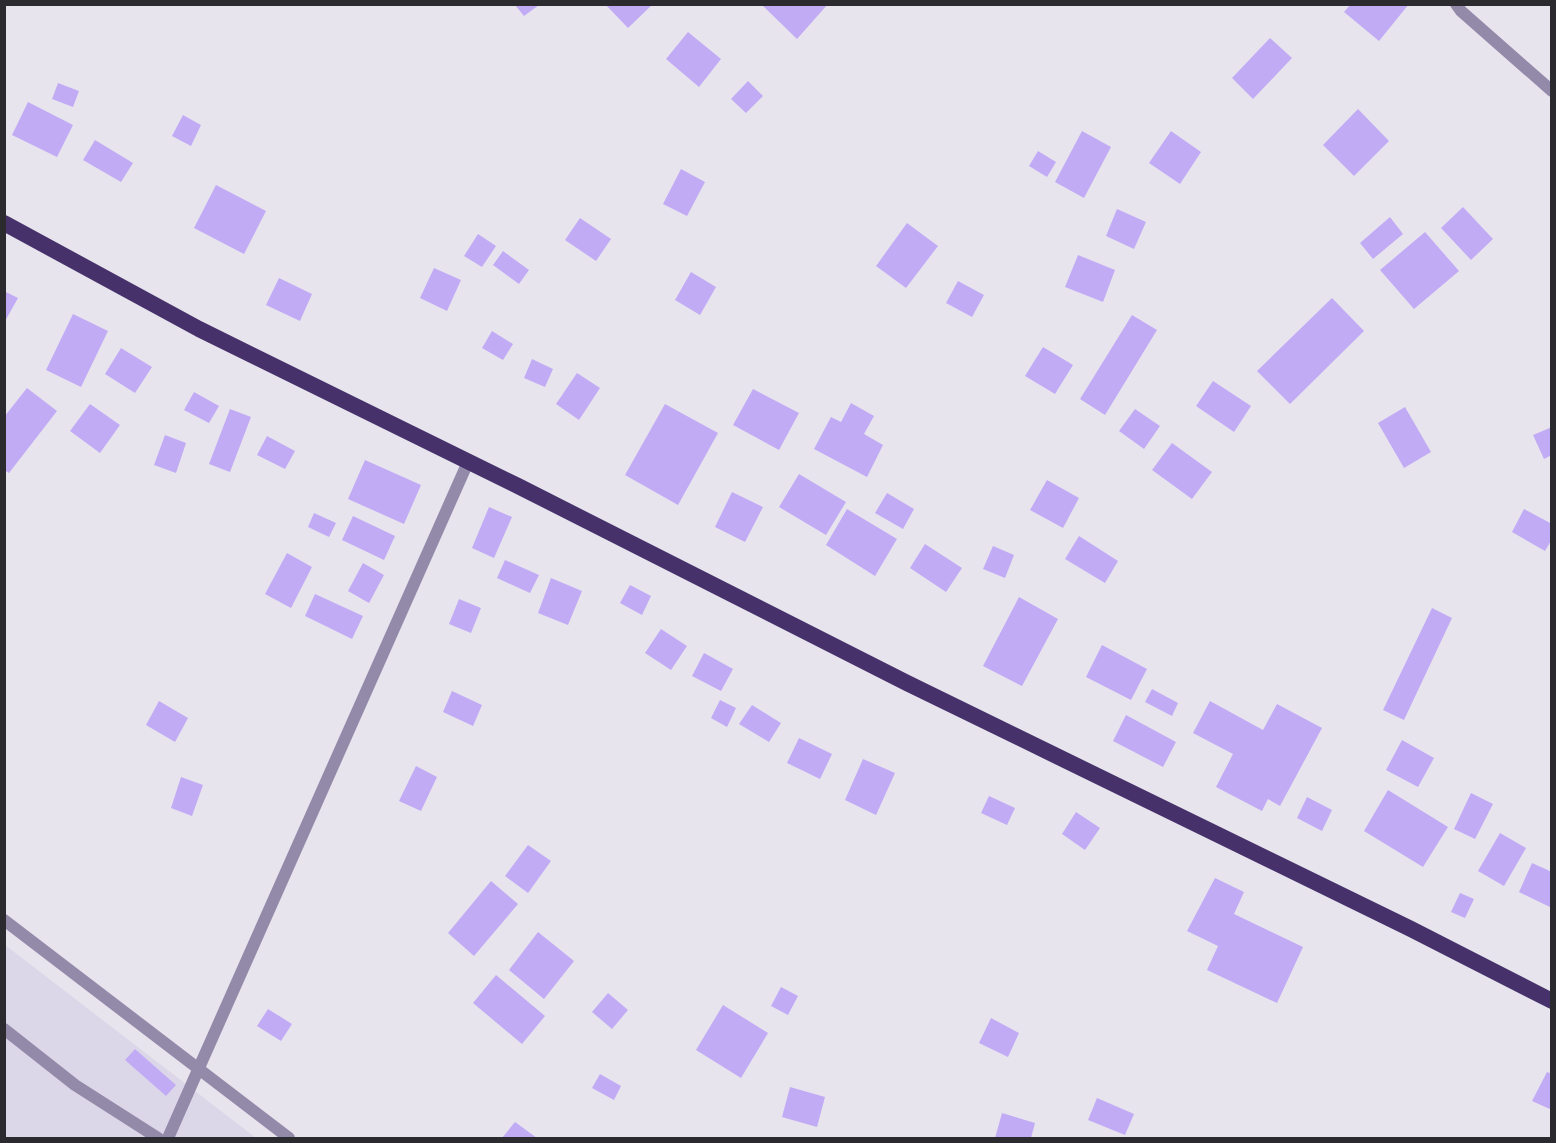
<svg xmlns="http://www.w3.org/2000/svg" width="1556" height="1143" font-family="'Golos Text',sans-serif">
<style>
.built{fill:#dcd7e8}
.building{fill:#c2abf5}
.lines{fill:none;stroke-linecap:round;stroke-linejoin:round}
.service{stroke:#938aaa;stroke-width:12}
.minor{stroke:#938aaa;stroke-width:12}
.trunk{stroke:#46316b;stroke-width:16}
</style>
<rect width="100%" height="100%" fill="#e7e4ee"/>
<!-- built -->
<path class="built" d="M5,945L256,1138H5Z"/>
<!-- building -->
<path class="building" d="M605,4H653L628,28Z
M761,4H828L797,39Z
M1351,4H1409L1379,41L1344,12Z
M515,5H539L524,16Z
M688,32L721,59L699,87L666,59Z
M1270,38L1292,58L1253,99L1232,78Z
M748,81L763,96L746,113L731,99Z
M58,83L79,91L73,107L52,99Z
M28,102L73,125L57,157L12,135Z
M1358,109L1389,141L1354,176L1323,145Z
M183,115L201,125L191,146L172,136Z
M1082,131L1111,147L1084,198L1055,182Z
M1171,131L1201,152L1180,184L1149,163Z
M95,140L133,163L121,182L83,160Z
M1038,151L1056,162L1047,177L1029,166Z
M681,169L705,182L687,216L663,204Z
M216,185L266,211L244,254L194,228Z
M1463,207L1493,239L1471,260L1441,228Z
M1117,209L1146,222L1134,249L1106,236Z
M1390,217L1403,234L1373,259L1360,243Z
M580,218L611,239L596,261L565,240Z
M907,223L938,246L906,288L876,266Z
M1425,232L1459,271L1414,309L1380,270Z
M478,234L496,246L482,267L464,256Z
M503,251L529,270L519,284L493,265Z
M1078,255L1115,270L1103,302L1065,287Z
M434,268L461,280L447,311L420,298Z
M691,272L716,287L700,315L675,300Z
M279,278L312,294L300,321L266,305Z
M958,281L984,295L972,317L946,303Z
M4,291L18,298L4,323Z
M1332,298L1364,331L1290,404L1257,371Z
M73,314L108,331L81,387L46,370Z
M1132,315L1157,330L1105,415L1080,399Z
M492,331L513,344L503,360L482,348Z
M1043,347L1073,365L1055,394L1025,376Z
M121,348L152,367L135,393L105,374Z
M532,359L553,369L545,387L524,378Z
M577,373L600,388L579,420L556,404Z
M1213,381L1251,406L1234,432L1196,406Z
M27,388L57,411L9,473L4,470V417Z
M753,389L799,413L779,450L733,425Z
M194,392L219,406L209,423L184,410Z
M851,403L874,416L864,434L883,445L867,477L814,449L831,417L841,422Z
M90,404L120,425L100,453L70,431Z
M665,404L718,433L678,505L625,475Z
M1405,407L1431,452L1404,468L1378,423Z
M230,409L251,417L230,472L209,464Z
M1135,409L1160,426L1144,449L1119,431Z
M1552,427V455L1544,459L1533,435Z
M165,435L186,443L176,473L154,465Z
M267,436L295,451L285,469L257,455Z
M1172,443L1212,472L1192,499L1152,470Z
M365,460L421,485L404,524L348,499Z
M799,474L846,502L826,535L779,507Z
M1047,480L1079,498L1063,528L1030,510Z
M732,492L763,507L745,542L715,527Z
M887,493L914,509L903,529L875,513Z
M489,507L512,517L494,558L472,548Z
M847,509L897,539L875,576L826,545Z
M1524,509L1552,524V539L1545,551L1512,532Z
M314,513L336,523L329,537L308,527Z
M353,516L395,536L384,560L342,540Z
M1079,536L1118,561L1105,583L1065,559Z
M925,544L962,568L946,592L910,568Z
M993,546L1014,555L1005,578L983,569Z
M287,553L312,567L291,608L265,594Z
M505,560L539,575L530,593L497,578Z
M363,563L384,575L369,603L348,591Z
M551,578L582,591L568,625L538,613Z
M630,585L651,596L642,615L620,603Z
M315,594L363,616L352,639L305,616Z
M1019,597L1058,619L1022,686L983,666Z
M459,599L481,608L471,633L449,624Z
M1432,608L1452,618L1404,720L1383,710Z
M661,629L687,646L671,670L645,653Z
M1102,645L1147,669L1131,700L1086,677Z
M704,653L733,669L721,691L692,676Z
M1152,689L1178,703L1172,716L1145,702Z
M452,691L482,705L473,726L443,712Z
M720,700L736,708L727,727L711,718Z
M159,701L188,718L175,742L146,725Z
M1210,701L1263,730L1277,704L1322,728L1280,806L1268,799L1262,811L1216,787L1233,754L1193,733Z
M752,705L781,723L769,742L739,724Z
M1126,715L1176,742L1163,767L1113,741Z
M799,738L832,754L820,779L787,763Z
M1402,740L1434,758L1418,787L1386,770Z
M863,759L895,773L876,815L845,800Z
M416,766L437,777L421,811L399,801Z
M181,777L203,785L192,816L171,808Z
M1388,790L1448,827L1423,867L1364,831Z
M1471,793L1493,804L1475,839L1454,829Z
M989,796L1015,808L1007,825L981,813Z
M1307,797L1332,810L1322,831L1297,818Z
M1076,812L1100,828L1085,850L1062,834Z
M1500,833L1526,848L1504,886L1478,871Z
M528,845L551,861L528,893L505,876Z
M1532,863L1552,872V903L1550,907L1519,892Z
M1215,878L1244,892L1234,914L1303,947L1277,1003L1207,970L1218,946L1187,931Z
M491,881L518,904L474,956L448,933Z
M1460,893L1474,899L1465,918L1451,912Z
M538,932L574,961L544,999L509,970Z
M496,975L545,1016L522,1044L473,1003Z
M781,987L798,996L788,1015L771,1006Z
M608,993L628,1010L612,1029L592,1012Z
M723,1005L768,1033L741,1078L696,1050Z
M268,1009L292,1024L281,1041L257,1026Z
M991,1018L1019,1033L1008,1057L979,1043Z
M135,1049L176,1085L166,1096L125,1060Z
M1547,1072L1552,1074V1110L1532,1101Z
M600,1074L621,1086L614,1100L592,1088Z
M790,1087L825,1097L817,1127L782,1117Z
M1097,1098L1134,1114L1125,1135L1088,1120Z
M1002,1113L1035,1123L1031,1138H995Z
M515,1122L537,1138H502Z"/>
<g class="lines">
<!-- service -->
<path class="service" d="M4,1029L75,1085L158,1138
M168,1138L198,1070"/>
<!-- minor -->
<path class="minor" d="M1456,4L1461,11L1552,91
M4,920L289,1138
M198,1070L468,462"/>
<!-- trunk -->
<path class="trunk" d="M4,223L199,329L518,486L907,683L1411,929L1552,1001"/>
</g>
<!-- border -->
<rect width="1556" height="1143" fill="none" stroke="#2b2a2e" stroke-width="12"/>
</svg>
